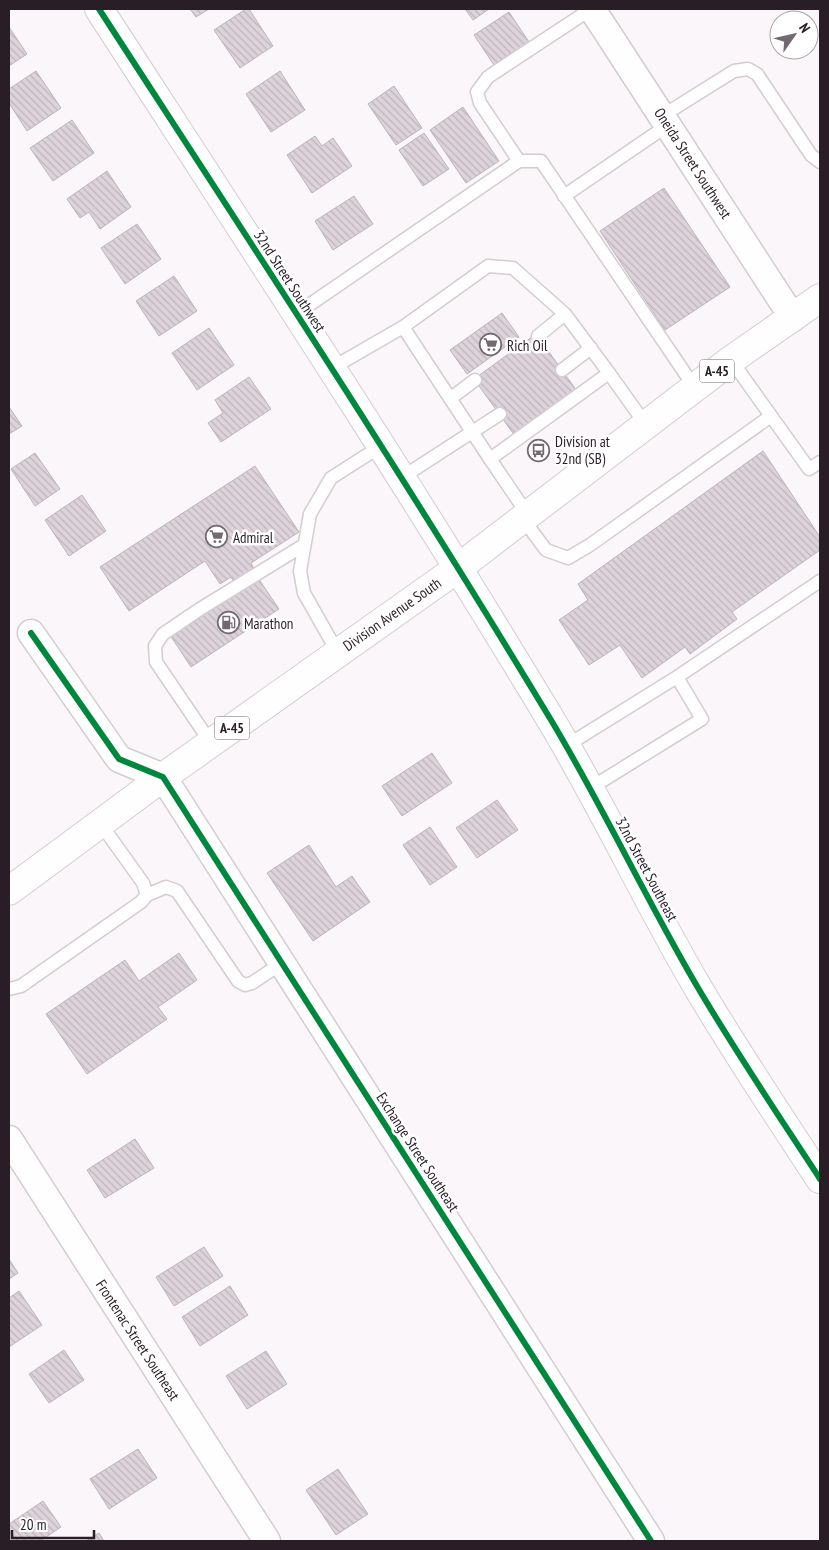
<svg xmlns="http://www.w3.org/2000/svg" width="829" height="1550" font-family="'PT Sans Narrow',sans-serif">
<style>
.building{fill:url(#building-back-hatch);stroke:#bcb5ba}
.lines{fill:none;stroke-linecap:round;stroke-linejoin:round}
.lane-casing{stroke:#d4ccd1;stroke-width:15}
.street-casing{stroke:#d4ccd1;stroke-width:29}
.secondary-casing{stroke:#d4ccd1;stroke-width:30}
.primary-casing{stroke:#d4ccd1;stroke-width:30}
.lane{stroke:#fefefe;stroke-width:12}
.street{stroke:#fefefe;stroke-width:26}
.secondary{stroke:#fefefe;stroke-width:28}
.primary{stroke:#fefefe;stroke-width:28}
.cycleway-casing{stroke:#fff;stroke-width:9}
.cycleway{stroke:#00873e;stroke-width:6}
.labels{text-anchor:middle;dominant-baseline:central;stroke-width:5;stroke-linejoin:round;paint-order:stroke}
.shield{fill:#fff;stroke:#696267;stroke-width:1}
.shield-label{font-size:14px;font-weight:bold;fill:#291e26}
.street-label{font-size:15px;fill:#291e26;stroke:#fff}
.poi-label{font-size:15px;fill:#291e26;stroke:#fff;text-anchor:start}
</style>
<defs>
<pattern id="building-back-hatch" width="6" height="6" patternUnits="userSpaceOnUse" patternTransform="scale(1.25)"><rect width="6" height="6" fill="#ded3db"/><path d="M-1 5l2 2M0 0l6 6M5-1l2 2" fill="none" stroke="#beb5bc"/></pattern>
</defs>
<rect width="100%" height="100%" fill="#fbf6f9"/>
<!-- building -->
<path class="building" d="M190,9H209L196,17Z
M246,9H249L273,46L240,68L214,30Z
M465,9H489L473,20Z
M509,12L529,42L494,65L474,35Z
M9,27L27,54L9,66Z
M36,71L61,108L27,131L9,103V89Z
M280,71L305,110L271,132L246,94Z
M394,86L422,128L396,145L368,104Z
M463,107L499,161L466,183L430,130Z
M72,120L94,153L53,181L30,148Z
M424,133L449,169L423,186L399,150Z
M315,136L322,146L333,138L352,166L312,193L287,155Z
M107,171L131,207L100,229L89,212L80,218L67,199Z
M664,188L730,287L665,330L600,231Z
M354,196L373,224L333,250L315,221Z
M137,224L161,259L125,284L101,248Z
M174,276L197,311L159,336L136,301Z
M502,313L519,337L467,374L450,350Z
M209,328L234,365L197,390L172,353Z
M536,334L577,391L515,436L474,379Z
M249,377L271,409L221,442L208,423L223,413L215,400Z
M9,407L22,426L9,434Z
M763,451L820,537V550L732,612L737,619L690,654L685,647L642,678L620,645L589,665L559,620L588,600L578,584Z
M35,453L60,489L35,506L11,469Z
M255,466L299,532L251,563L254,569L234,582L231,577L220,584L205,561L129,611L100,567Z
M82,495L106,531L69,556L45,520Z
M258,578L279,609L191,667L170,635Z
M432,753L452,783L402,816L382,786Z
M497,800L518,830L477,858L456,828Z
M430,827L457,867L430,885L403,845Z
M309,845L336,887L352,876L370,902L313,941L267,873Z
M179,953L197,980L158,1007L167,1019L87,1074L46,1014L125,960L139,981Z
M135,1139L154,1168L105,1198L87,1170Z
M204,1247L223,1276L174,1306L156,1277Z
M9,1259L18,1273L9,1279Z
M230,1286L248,1315L200,1346L182,1317Z
M19,1291L42,1325L9,1347V1298Z
M64,1350L84,1380L49,1403L29,1374Z
M266,1351L287,1384L247,1409L226,1376Z
M138,1449L157,1478L109,1509L90,1479Z
M338,1469L368,1514L336,1535L306,1490Z
M43,1501L61,1527L40,1541H9V1524Z
M99,1533L104,1541H86Z"/>
<g class="lines">
<defs>
<path id="lane" d="M662,116L734,71L748,69L757,74L811,155L820,162
M519,161L480,103L477,92L488,77L591,9
M564,196L668,125
M296,314L519,161H541L695,388
M403,327L488,266L513,268L565,314
M538,336L565,314L609,373
M731,360L809,469L820,462
M332,368L403,327L490,459L528,515
M562,370L591,348
M451,398L475,380
M490,459L609,373L646,425
M401,478L500,414
M523,519L546,550L568,558L590,545L771,416
M338,653L304,593L300,571L310,514L331,478L381,446
M211,743L156,662L155,646L163,634L200,609L304,545
M566,746L677,677L820,581
M589,789L702,719L677,677
M100,823L143,883L147,895
M9,989L21,986L141,902L147,895L166,887L177,891L238,981L245,985L252,983L282,963"/>
<path id="street" d="M592,9L793,318
M31,633L119,759L163,777L651,1541
M9,1139L267,1541"/>
<path id="secondary" d="M99,9C252,245 406,479 551,720C602,805 644,895 694,981C733,1048 777,1113 820,1179"/>
<path id="primary" d="M9,891L163,777L458,568L731,360L820,298"/>
</defs>
<!-- lane casing -->
<use href="#lane" class="lane-casing"/>
<!-- street casing -->
<use href="#street" class="street-casing"/>
<!-- secondary casing -->
<use href="#secondary" class="secondary-casing"/>
<!-- primary casing -->
<use href="#primary" class="primary-casing"/>
<!-- lane -->
<use href="#lane" class="lane"/>
<!-- street -->
<use href="#street" class="street"/>
<!-- secondary -->
<use href="#secondary" class="secondary"/>
<!-- primary -->
<use href="#primary" class="primary"/>
<defs>
<path id="cycleway" d="M99,9C252,245 406,479 551,720C602,805 644,895 694,981C733,1048 777,1113 820,1179
M31,633L119,759L163,777L651,1541"/>
</defs>
<!-- cycleway casing -->
<use href="#cycleway" class="cycleway-casing"/>
<!-- cycleway -->
<use href="#cycleway" class="cycleway"/>
</g>
<!-- icons -->
<defs>
<symbol id="supermarket-ring" viewBox="-11 -11 22 22"><circle r="9.5" fill="#fff" stroke="#726a70" stroke-width="1.5"/><path d="M-6-5.5h2.5l.6 2H6L4.5 2H-2.5L-4.4-4H-6ZM-1.5 3.2a1.3 1.3 0 1 0 .1 0ZM3 3.2a1.3 1.3 0 1 0 .1 0Z" fill="#726a70"/></symbol>
<symbol id="bus-ring" viewBox="-11 -11 22 22"><circle r="9.5" fill="#fff" stroke="#726a70" stroke-width="1.5"/><path d="M-5-6H5V4H4V6H2V4H-2V6H-4V4H-5ZM-3.5-4V0h7V-4ZM-3.5 1.2v1.5H-2V1.2ZM2 1.2v1.5H3.5V1.2Z" fill="#726a70"/></symbol>
<symbol id="fuel-ring" viewBox="-11 -11 22 22"><circle r="9.5" fill="#fff" stroke="#726a70" stroke-width="1.5"/><path d="M-5.5-6h7V0h2V4h1.3V-2.5L3-4.5l.8-.8L6-3V5H2.5V1h-1V6h-7ZM-4.2-4.7v3.2H.2V-4.7Z" fill="#726a70"/></symbol>
</defs>
<g fill-rule="evenodd">
<use href="#supermarket-ring" x="478" y="332" width="25" height="25"/>
<use href="#bus-ring" x="526" y="438" width="25" height="25"/>
<use href="#supermarket-ring" x="204" y="524" width="25" height="25"/>
<use href="#fuel-ring" x="216" y="610" width="25" height="25"/>
</g>
<g class="labels">
<!-- shield labels -->
<g class="shield">
<rect x="699.5" y="359.5" width="35" height="23" rx="4"/>
<rect x="214.5" y="716.5" width="35" height="23" rx="4"/>
</g>
<g class="shield-label">
<text x="717" y="371">A-45</text>
<text x="232" y="728">A-45</text>
</g>
<!-- street labels -->
<g class="street-label">
<text transform="translate(693 163) rotate(57)">Oneida Street Southwest</text>
<text transform="translate(290 281) rotate(57)">32nd Street Southwest</text>
<text transform="translate(392 614) rotate(-35)">Division Avenue South</text>
<text transform="translate(647 869) rotate(62)">32nd Street Southeast</text>
<text transform="translate(418 1152) rotate(57)">Exchange Street Southeast</text>
<text transform="translate(138 1340) rotate(57)">Frontenac Street Southeast</text>
</g>
<!-- poi labels -->
<g class="poi-label">
<text x="507" y="345">Rich Oil</text>
<text x="555" y="441">Division at<tspan x="555" dy="17">32nd (SB)</tspan></text>
<text x="233" y="537">Admiral</text>
<text x="244" y="623">Marathon</text>
</g>
</g>
<!-- border -->
<rect width="829" height="1550" fill="none" stroke="#291e26" stroke-width="20"/>
<!-- north arrow -->
<g transform="translate(794 35) rotate(56)"><circle r="24" fill="#ffffff" stroke="#a9a5a8"/>
<path d="M0-4L9 19L0 12L-9 19Z" fill="#726a70"/>
<text y="-8" font-size="14" font-weight="bold" text-anchor="middle" fill="#291e26">N</text>
</g>
<!-- scale -->
<path d="M12 1530v8h82v-8" fill="none" stroke="#291e26" stroke-width="2.5"/>
<text x="20" y="1530" font-size="15" fill="#291e26" stroke="#ffffff" stroke-width="4" paint-order="stroke">20 m</text>
</svg>
